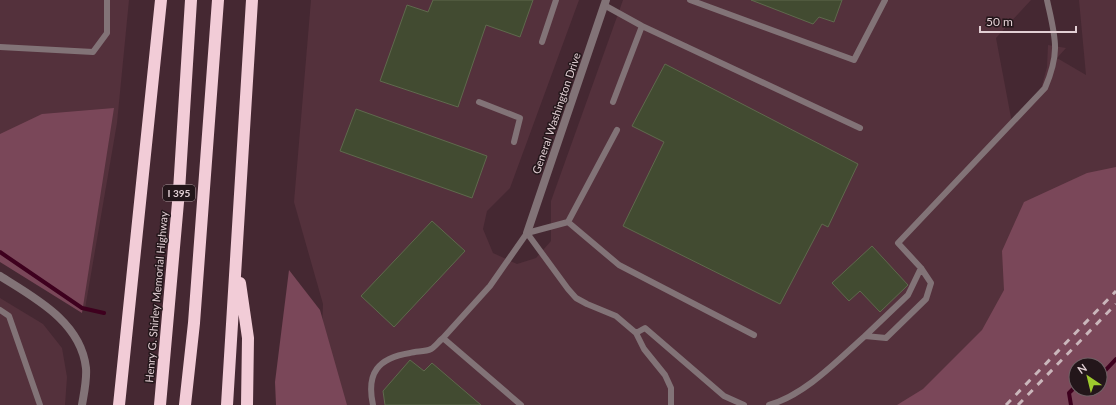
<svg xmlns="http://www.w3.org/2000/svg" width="1116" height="405" font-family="Lato,sans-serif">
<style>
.built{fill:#54313c}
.green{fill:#7a4759;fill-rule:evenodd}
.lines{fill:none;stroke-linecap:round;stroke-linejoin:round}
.stream{stroke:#3e001e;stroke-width:4}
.building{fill:#424b31;stroke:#5f694d}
.service{stroke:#827377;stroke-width:6}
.minor{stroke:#827377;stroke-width:8}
.motorway{stroke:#f2ccd7;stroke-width:12}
.rail{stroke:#cab6bb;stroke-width:3;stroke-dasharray:7 7;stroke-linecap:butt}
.labels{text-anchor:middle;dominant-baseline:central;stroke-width:3;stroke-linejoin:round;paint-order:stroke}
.shield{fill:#23161a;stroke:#a9989c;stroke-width:1}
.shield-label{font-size:10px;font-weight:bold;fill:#e2cfd4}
.street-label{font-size:11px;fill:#e2cfd4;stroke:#23161a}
</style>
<rect width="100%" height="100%" fill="#452832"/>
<!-- built -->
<path class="built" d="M0,0H129L117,123L85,309L0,255Z
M311,0H579L510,188L487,211L483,229L493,253L517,264L536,258L551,241V201L623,0H1031L996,38L1012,123L1041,89L1047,67L1048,45L1066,48L1057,58L1086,75L1079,0H1116V220L943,405H338L321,355L323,304L294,202Z
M0,298L43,324L62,348L67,377L65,405H0Z"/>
<!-- green -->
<path class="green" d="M114,108L82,313L0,262V134L42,114Z
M1116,167V405H897L923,389L982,330L1004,290L1002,251L1024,202L1087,173ZM1076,365H1100V389H1076Z
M289,270L320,310L347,405H276L275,382Z"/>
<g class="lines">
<!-- stream -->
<path class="stream" d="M0,252L82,308L104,313
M1100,376L1116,359
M1071,405L1069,393L1076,386"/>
</g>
<!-- building -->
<path class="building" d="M433,0H533L520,37L486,25L458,107L380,81L407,5L428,12Z
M751,0H842L834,22L819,17L813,24Z
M665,64L858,164L828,227L822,224L780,304L623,226L664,142L632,126Z
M356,109L487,156L472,198L340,151Z
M432,221L465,251L394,327L361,296Z
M872,246L908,285L880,312L860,291L849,301L832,283Z
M410,360L424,371L432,363L481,405H385L383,391Z"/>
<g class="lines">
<!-- service -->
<path class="service" d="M690,0L854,60L885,0
M604,5L642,26L860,128
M542,42L556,0
M0,47L93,52L107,33V0
M479,102L520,118L514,142
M613,102L642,26
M568,222L619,265L754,335
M527,233L568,289L576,298L587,304L616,316L636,333L644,349L665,375L671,388V405
M0,310L9,316L40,405
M636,333L645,328L724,396L744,405
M865,336L908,295L921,268
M373,405C366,373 378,358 410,353C416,351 425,352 431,349C435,347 439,341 443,338
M521,405L443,338L490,286L527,233L568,222L617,130
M769,405C805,395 838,360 865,336L886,338L926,299L931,283L921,268L898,243L1045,88C1061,51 1055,37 1047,0"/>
<!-- minor -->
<path class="minor" d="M527,233L606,0
M0,276C35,298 81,322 86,368C87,380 84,393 82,405"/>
<!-- motorway -->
<path class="motorway" d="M240,283L248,338L247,405
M119,405L161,0
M160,405L179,191L191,0
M185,405L194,323L218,0
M227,405L252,0"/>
<!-- rail -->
<path class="rail" d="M1006,405L1116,291
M1018,405L1116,304"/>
</g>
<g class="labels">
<!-- shield labels -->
<rect class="shield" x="163" y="185" width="32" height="16" rx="3"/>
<g class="shield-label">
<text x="179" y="193">I 395</text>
</g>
<!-- street labels -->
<g class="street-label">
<text transform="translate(556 113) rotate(-71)">General Washington Drive</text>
<text transform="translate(156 297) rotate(-85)">Henry G. Shirley Memorial Highway</text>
</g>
</g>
<!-- north arrow -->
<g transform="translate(1088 377) rotate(325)"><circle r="19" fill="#23161a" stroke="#6f6064"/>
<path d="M0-3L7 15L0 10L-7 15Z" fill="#9fca2e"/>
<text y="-6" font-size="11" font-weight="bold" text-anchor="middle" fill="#e2cfd4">N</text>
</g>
<!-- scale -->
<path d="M980 26v6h96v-6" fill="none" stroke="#e2cfd4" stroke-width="2"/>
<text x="986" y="26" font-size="12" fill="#e2cfd4" stroke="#23161a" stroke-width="3" paint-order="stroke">50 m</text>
</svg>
